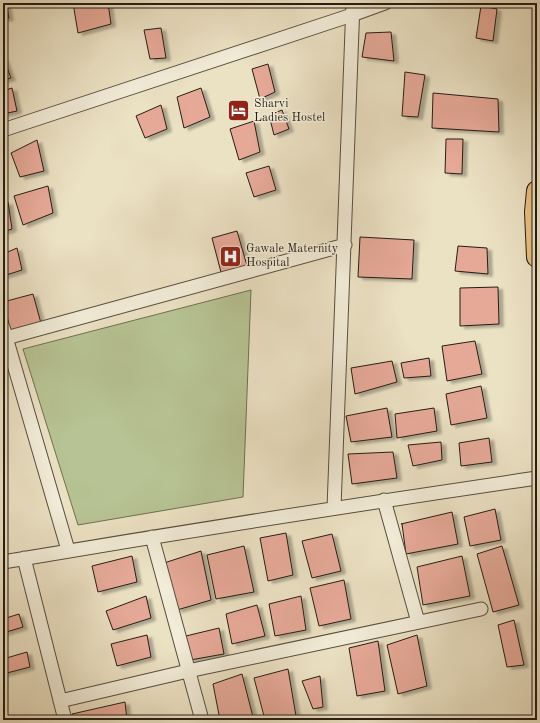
<svg xmlns="http://www.w3.org/2000/svg" width="540" height="723" font-family="'Old Standard TT',serif">
<style>
.green{fill:#b7c394;stroke:#6e7054}
.building{fill:#e6a998;stroke:#261c14;filter:url(#shadow)}
.lines{fill:none;stroke-linecap:round;stroke-linejoin:round}
.minor-casing{stroke:#574d40;stroke-width:15}
.primary-casing{stroke:#261c14;stroke-width:22}
.minor{stroke:#f2ecd8;stroke-width:13}
.primary{stroke:#e6c082;stroke-width:20}
.labels{text-anchor:middle;dominant-baseline:central;stroke-width:3;stroke-linejoin:round;paint-order:stroke}
.poi-label{font-size:12px;fill:#261c14;stroke:#f2ecd8;text-anchor:start}
</style>
<defs>
<filter id="shadow"><feDropShadow dx="4.5" dy="2.5" stdDeviation="1" flood-color="#0004"/></filter>
</defs>
<rect width="100%" height="100%" fill="#ebe1c3"/>
<filter id="stains"><feTurbulence type="fractalNoise" baseFrequency=".005" numOctaves="4"/><feColorMatrix values="0 0 0 0 .2 0 0 0 0 .09 0 0 0 0 .02 0 0 0 .5 -.17"/></filter>
<radialGradient id="worn" r=".72"><stop offset=".6" stop-color="#630" stop-opacity="0"/><stop offset="1" stop-color="#630" stop-opacity=".3"/></radialGradient>
<!-- green -->
<path class="green" d="M251,290L243,497L78,525L23,349Z"/>
<!-- building -->
<path class="building" d="M3,3H6L9,18L3,19Z
M73,3H108L111,24L78,33Z
M481,6L497,9L493,41L476,38Z
M161,28L166,58L150,59L144,30Z
M391,32L394,61L362,57L366,33Z
M3,57L11,78L3,80Z
M268,64L275,92L260,99L252,69Z
M405,72L425,75L418,117L402,116Z
M12,88L17,111L3,114V91Z
M201,88L210,117L184,128L177,97Z
M433,93L498,99L499,132L432,128Z
M161,105L167,129L145,138L136,116Z
M282,110L289,129L274,135L269,115Z
M254,121L260,152L239,160L230,129Z
M446,139H463L462,174L445,173Z
M37,140L44,171L20,177L11,153Z
M269,166L276,190L254,197L246,173Z
M48,186L53,213L23,225L14,196Z
M8,202L12,229L3,232V203Z
M237,231L248,269L222,276L212,238Z
M360,237L414,240L412,279L358,277Z
M458,246L487,248L488,274L455,271Z
M17,248L22,270L3,276V254Z
M498,287L499,324L460,326V288Z
M33,294L42,327L12,335L3,302Z
M475,341L482,374L447,381L442,346Z
M429,358L431,376L404,378L401,363Z
M392,361L397,382L355,394L351,368Z
M481,386L487,418L451,425L446,394Z
M387,408L392,437L351,442L346,416Z
M434,408L437,431L397,438L395,414Z
M489,438L492,462L461,466L459,443Z
M441,442L442,460L413,466L408,445Z
M393,452L397,478L352,484L348,454Z
M495,509L501,540L470,546L464,517Z
M452,512L458,544L406,554L402,524H401Z
M286,533L293,575L268,581L260,538Z
M332,534L341,571L312,578L302,541Z
M244,546L254,592L216,599L207,555Z
M502,546L519,605L493,612L477,554Z
M201,551L211,600L177,610L164,563Z
M132,556L137,582L98,592L92,566Z
M462,556L470,596L423,605L417,567Z
M344,580L351,619L319,626L310,588Z
M146,596L151,618L113,630L106,611Z
M301,596L306,630L275,636L269,604Z
M257,605L265,636L232,644L226,614Z
M19,614L23,627L3,633V619Z
M514,620L524,665L507,667L498,625Z
M219,628L224,654L190,660L186,636Z
M147,635L151,657L117,666L111,644Z
M417,635L427,686L398,694L387,645Z
M378,641L385,691L357,696L349,648Z
M27,652L30,667L3,674V659Z
M288,669L296,716L265,720L254,678Z
M242,674L253,717L236,720H220L213,684Z
M320,676L323,707L313,709L302,681Z
M125,702L127,720H74L72,714Z
M349,716L350,720H334Z
M349,716L350,720H334Z"/>
<g class="lines">
<defs>
<path id="minor" d="M3,130L352,15L385,3
M3,327L68,550
M6,338L345,245
M384,500L418,622
M334,508L353,3
M152,537L202,720
M24,558L65,720
M3,562C181,532 359,504 537,478
M60,701L188,671L481,609"/>
<path id="primary" d="M537,191L535,212L537,257"/>
</defs>
<!-- minor casing -->
<use href="#minor" class="minor-casing"/>
<!-- primary casing -->
<use href="#primary" class="primary-casing"/>
<!-- minor -->
<use href="#minor" class="minor"/>
<!-- primary -->
<use href="#primary" class="primary"/>
</g>
<!-- icons -->
<defs>
<symbol id="hotel-square" viewBox="-11 -11 22 22"><rect x="-9" y="-9" width="18" height="18" rx="4" fill="#8f2418" stroke="#f2ecd8"/><path d="M-6-4.5h1.5V1H6V5H4.5V3h-9V5H-6ZM-4 0a1.8 1.8 0 1 1 3.6 0ZM.5 0V-2.5h3Q6-2.5 6 0Z" fill="#fff"/></symbol>
<symbol id="hospital-square" viewBox="-11 -11 22 22"><rect x="-9" y="-9" width="18" height="18" rx="4" fill="#8f2418" stroke="#f2ecd8"/><path d="M-5-5h3v3.5h4V-5h3V5h-3V1.5h-4V5h-3Z" fill="#fff"/></symbol>
</defs>
<g fill-rule="evenodd">
<use href="#hotel-square" x="226" y="98" width="25" height="25"/>
<use href="#hospital-square" x="218" y="244" width="25" height="25"/>
</g>
<g class="labels">
<!-- poi labels -->
<g class="poi-label">
<text x="254" y="104">Sharvi<tspan x="254" dy="14">Ladies Hostel</tspan></text>
<text x="246" y="249">Gawale Maternity<tspan x="246" dy="14">Hospital</tspan></text>
</g>
</g>
<!-- margin -->
<rect width="540" height="723" fill="none" stroke="#ebe1c3" stroke-width="16"/>
<rect x="4" y="4" width="532" height="715" fill="none" stroke="#261c14" stroke-width="2"/>
<rect x="8" y="8" width="524" height="707" fill="none" stroke="#261c14"/>
<rect width="100%" height="100%" filter="url(#stains)"/>
<rect width="100%" height="100%" fill="url(#worn)"/>
</svg>
